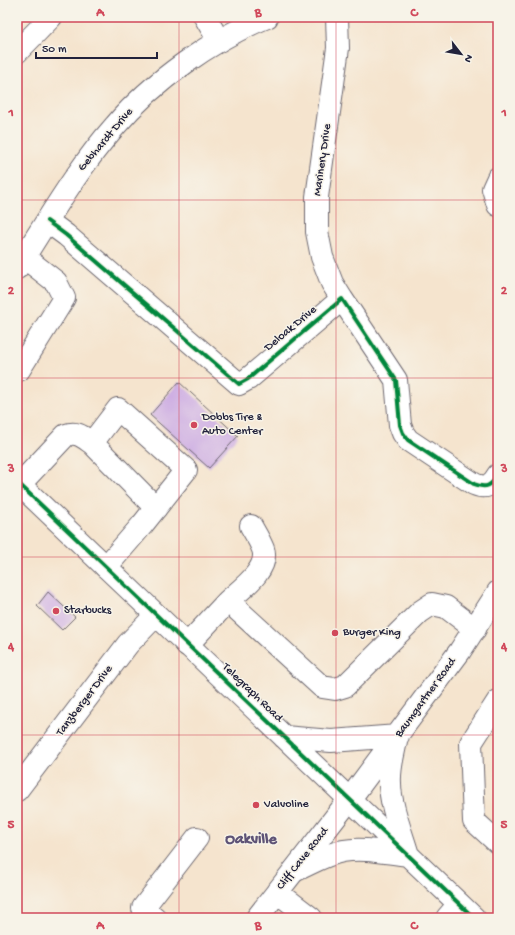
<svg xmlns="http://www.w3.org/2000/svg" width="515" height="935" font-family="'Gochi Hand',sans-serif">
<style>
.building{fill:#ceaee3}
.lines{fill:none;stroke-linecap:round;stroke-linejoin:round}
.minor-casing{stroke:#6c666e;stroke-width:24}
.major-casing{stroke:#6c666e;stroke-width:24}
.minor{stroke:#fff;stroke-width:22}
.major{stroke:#fff;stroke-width:22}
.cycleway-casing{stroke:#f7f3e8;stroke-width:6}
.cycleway{stroke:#00873e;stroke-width:4}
.grid{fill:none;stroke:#d1495b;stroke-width:1;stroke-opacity:0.55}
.poi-dot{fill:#d1495b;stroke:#f7f3e8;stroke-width:1.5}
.labels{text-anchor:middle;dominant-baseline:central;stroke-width:3;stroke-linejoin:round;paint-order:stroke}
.street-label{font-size:12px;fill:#22223b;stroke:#f7f3e8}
.poi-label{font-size:12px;fill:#22223b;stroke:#f7f3e8;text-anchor:start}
.district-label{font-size:16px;font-weight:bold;fill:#5e5376;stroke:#f7f3e8}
.neatline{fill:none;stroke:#d1495b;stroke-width:1.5}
.grid-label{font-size:13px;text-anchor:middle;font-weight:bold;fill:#d1495b}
</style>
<rect width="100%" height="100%" fill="#f7f3e8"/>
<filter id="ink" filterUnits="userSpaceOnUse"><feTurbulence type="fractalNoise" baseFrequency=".025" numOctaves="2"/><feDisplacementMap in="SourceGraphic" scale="8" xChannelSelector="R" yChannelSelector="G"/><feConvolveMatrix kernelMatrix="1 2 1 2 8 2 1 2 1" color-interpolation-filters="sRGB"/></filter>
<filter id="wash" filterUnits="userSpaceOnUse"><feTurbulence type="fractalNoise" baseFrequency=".012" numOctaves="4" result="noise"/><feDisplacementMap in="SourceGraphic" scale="16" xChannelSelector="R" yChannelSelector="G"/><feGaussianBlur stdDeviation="0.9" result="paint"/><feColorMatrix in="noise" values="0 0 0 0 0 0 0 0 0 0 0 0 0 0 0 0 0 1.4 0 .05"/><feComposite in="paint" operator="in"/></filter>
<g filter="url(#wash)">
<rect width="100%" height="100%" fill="#f5e4ce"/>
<g id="blocks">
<!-- building -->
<path class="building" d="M179,382L238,436L209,468L150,415Z
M48,592L75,617L62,630L37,606Z"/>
</g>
</g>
<g filter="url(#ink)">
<use href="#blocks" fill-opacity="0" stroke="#6c666e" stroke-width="1"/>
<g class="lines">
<defs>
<path id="minor" d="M205,17L219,41
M337,17L338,48L317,197V232L322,257L332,283L342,299
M17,52L51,17
M498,178L493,189L498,205
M47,221L66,235L239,384L248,379L342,299L396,380L400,425L403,433L408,440L474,484C486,489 491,486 498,475
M17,268C48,220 77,169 115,126C153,81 213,39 267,17
M19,370L64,298L56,282L24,257
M92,443L156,508
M20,484L66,435C77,431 83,437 92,443L118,409L186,470L143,524L106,567
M228,601C241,589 270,569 263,549C260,541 255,533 251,526
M187,645L228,601L322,687L335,689L345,686L420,612L432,604L446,607L475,629
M498,701L471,743L474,821L498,843
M17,790L128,644L156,615
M277,892L311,918
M155,918L143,908L197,838
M257,918L349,800
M447,918L459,904"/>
<path id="major" d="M17,482L474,918
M284,737L331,741L398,736
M396,741C393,755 389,769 390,783C390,805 402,834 408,855
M349,800L460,651L498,592
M294,871C310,864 326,854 343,851C364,847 387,853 408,855"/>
</defs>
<!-- minor casing -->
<use href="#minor" class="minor-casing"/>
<!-- major casing -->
<use href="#major" class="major-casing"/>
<!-- minor -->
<use href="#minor" class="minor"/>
<!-- major -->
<use href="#major" class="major"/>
<defs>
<path id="cycleway" d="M47,221L66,235L239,384L248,379L342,299L396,380L400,425L403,433L408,440L474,484C486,489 491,486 498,475
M17,482L474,918"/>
</defs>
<!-- cycleway casing -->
<use href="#cycleway" class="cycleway-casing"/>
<!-- cycleway -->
<use href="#cycleway" class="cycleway"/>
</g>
</g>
<!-- grid -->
<path class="grid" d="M179,17V918M336,17V918M17,200H498M17,378H498M17,557H498M17,735H498"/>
<!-- markers -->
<g class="poi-dot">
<circle cx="194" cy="425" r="4"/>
<circle cx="56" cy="611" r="4"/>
<circle cx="335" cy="633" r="4"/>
<circle cx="256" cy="805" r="4"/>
</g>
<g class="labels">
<!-- street labels -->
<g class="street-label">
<text transform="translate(106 140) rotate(-50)">Gebhardt Drive</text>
<text transform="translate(323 160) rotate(-82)">Marinery Drive</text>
<text transform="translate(291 329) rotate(-40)">Deloak Drive</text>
<text transform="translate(252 693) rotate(44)">Telegraph Road</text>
<text transform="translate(426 698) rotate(-54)">Baumgartner Road</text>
<text transform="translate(85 701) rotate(-53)">Tanzberger Drive</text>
<text transform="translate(303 859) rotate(-52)">Cliff Cave Road</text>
</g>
<!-- poi labels -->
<g class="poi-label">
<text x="202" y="418">Dobbs Tire &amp;<tspan x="202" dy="14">Auto Center</tspan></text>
<text x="64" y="611">Starbucks</text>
<text x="343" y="633">Burger King</text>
<text x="264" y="805">Valvoline</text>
</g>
<!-- district labels -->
<g class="district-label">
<text x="251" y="840">Oakville</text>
</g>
</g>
<!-- margin -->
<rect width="515" height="935" fill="none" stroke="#f7f3e8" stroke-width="44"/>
<!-- north arrow -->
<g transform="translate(461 54) rotate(121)" stroke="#f7f3e8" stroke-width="3" paint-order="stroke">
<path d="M0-3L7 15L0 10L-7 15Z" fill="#22223b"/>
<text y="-6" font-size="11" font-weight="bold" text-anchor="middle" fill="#22223b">N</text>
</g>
<!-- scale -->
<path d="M36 52v6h121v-6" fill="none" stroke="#22223b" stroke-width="2"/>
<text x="42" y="52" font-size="12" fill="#22223b" stroke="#f7f3e8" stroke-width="3" paint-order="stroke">50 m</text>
<rect x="22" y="22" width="471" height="891" class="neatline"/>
<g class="grid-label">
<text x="100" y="16">A</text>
<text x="258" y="16">B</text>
<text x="414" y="16">C</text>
<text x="11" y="116">1</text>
<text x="504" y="116">1</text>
<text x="11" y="294">2</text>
<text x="504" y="294">2</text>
<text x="11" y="472">3</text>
<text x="504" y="472">3</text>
<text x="11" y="650">4</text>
<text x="504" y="650">4</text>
<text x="11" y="828">5</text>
<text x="504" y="828">5</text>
<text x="100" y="929">A</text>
<text x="258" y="929">B</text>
<text x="414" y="929">C</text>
</g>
</svg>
